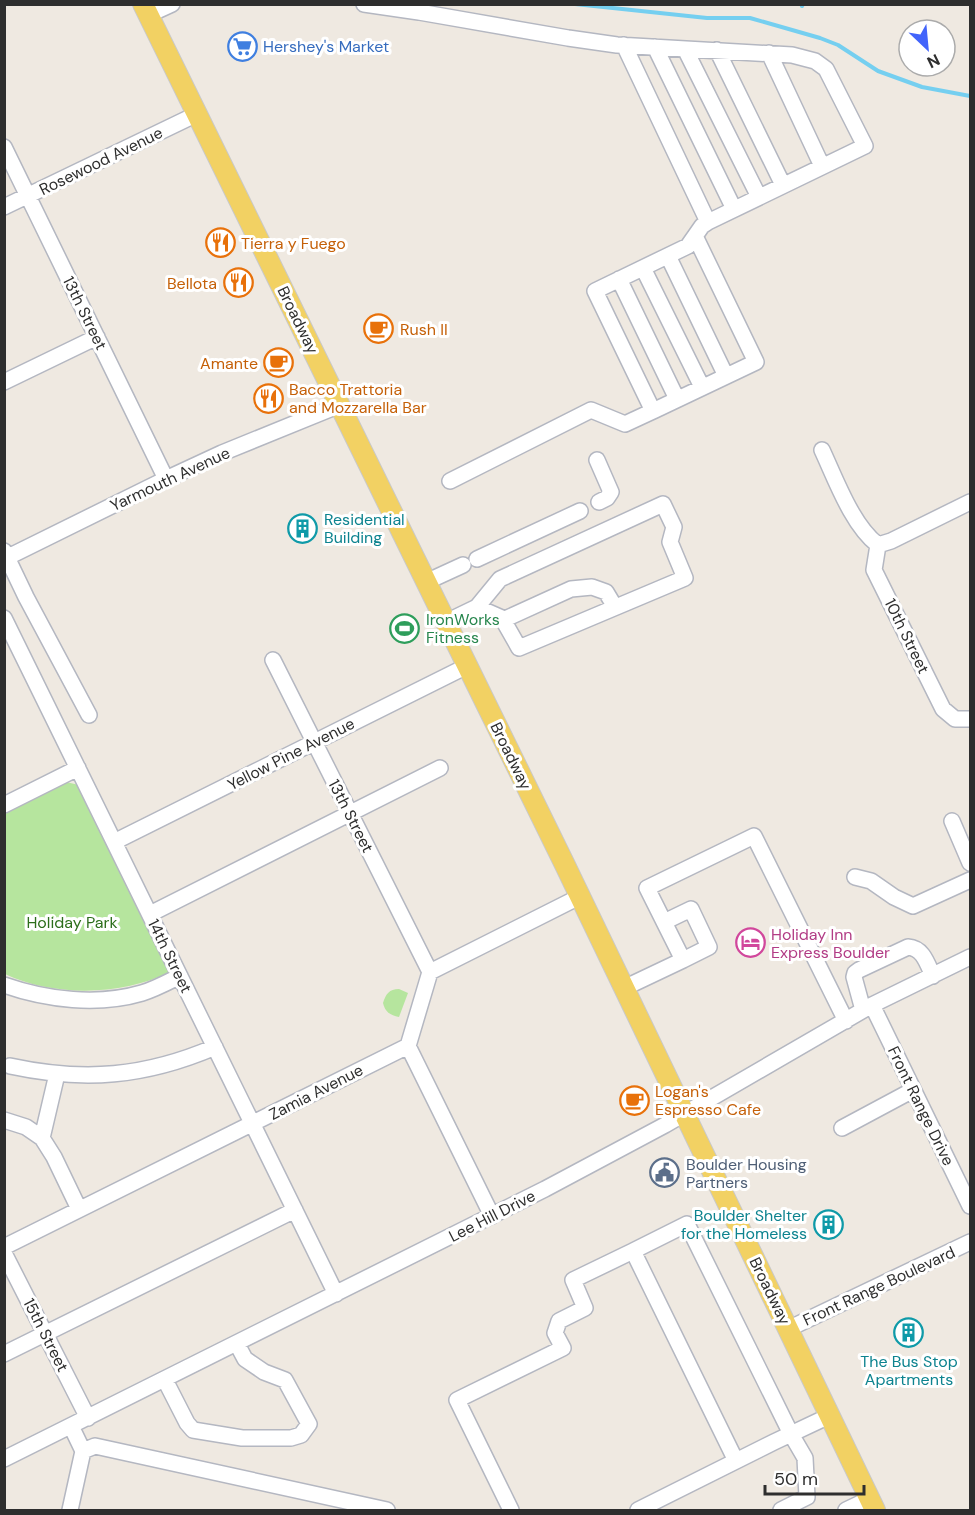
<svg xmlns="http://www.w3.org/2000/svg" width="975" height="1515" font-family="'DM Sans',sans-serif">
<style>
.green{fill:#b6e59e}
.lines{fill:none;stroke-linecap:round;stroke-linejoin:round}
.stream{stroke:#75cff0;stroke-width:4}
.minor-casing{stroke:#b4b7c1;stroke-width:18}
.major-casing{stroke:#c9c9c9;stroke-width:22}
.minor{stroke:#fff;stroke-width:15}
.major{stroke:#f2d163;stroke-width:20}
.labels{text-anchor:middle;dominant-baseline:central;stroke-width:6;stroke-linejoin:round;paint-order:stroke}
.shop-label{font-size:16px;fill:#366cbe;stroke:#fff;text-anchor:start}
.street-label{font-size:16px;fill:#2e2e2e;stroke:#fff}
.food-label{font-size:16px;fill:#c56008;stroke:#fff;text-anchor:start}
.culture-label{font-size:16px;fill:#0d838f;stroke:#fff;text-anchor:start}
.leisure-label{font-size:16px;fill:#27864d;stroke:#fff;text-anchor:start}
.park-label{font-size:16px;fill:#2c6e1b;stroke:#fff}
.hotel-label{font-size:16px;fill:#b23c85;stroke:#fff;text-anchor:start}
.service-label{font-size:16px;fill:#4e5e75;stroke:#fff;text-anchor:start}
</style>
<rect width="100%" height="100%" fill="#efe9e1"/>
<!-- green -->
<path class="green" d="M66,782L79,785L170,972C121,996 54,997 5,974V814Z
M399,989L408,993L399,1017C390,1015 385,1012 383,1003C386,994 389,989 399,989Z"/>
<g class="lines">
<!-- stream -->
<path class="stream" d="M575,4L707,18H750L820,38L838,45L878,71L922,87L970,96
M802,6L803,4"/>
<defs>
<path id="minor" d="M364,4L419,12L568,38L617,45L792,55L815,61L826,69L865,146L708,222L702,226L688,246L595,291L653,411L625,424L591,410L450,481
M148,15L172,4
M624,45L708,222
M655,47L734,209
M685,49L759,197
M717,50L783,185
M769,53L822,166
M4,147L166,479
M4,207L197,114
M668,256L726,376
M643,268L702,387
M619,279L677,399
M4,382L97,337
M653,411L756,362L695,236
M822,450C836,480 852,525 878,545L891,541L970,502
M597,460L611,492L607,498L599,502
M878,545L874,570L943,709L955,719H970
M4,551L26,597L89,715
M4,559L166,479L222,453L340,405
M477,559L580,511
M426,582L463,565
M4,618L336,1294
M503,620L571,589L592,587L606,592L615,607
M446,622L477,607L502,618L519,648L685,578L670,542L674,527L663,504L500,579L477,607
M273,660L430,972
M4,805L78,768
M952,821L970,863
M114,842L467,666
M855,877L871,881L894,897L913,906L970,880
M150,914L440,768
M664,922L691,909L709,947L683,960
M4,985C47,1000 98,1006 142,993C155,989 168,982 180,976
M624,988L683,960L647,888L754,836L846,1021
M872,1005L970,1206
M863,1010L854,977L855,973L859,970L908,947C923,948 927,963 933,976
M408,1046L492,1216
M10,1066C84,1082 145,1077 215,1047
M4,1120L26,1127L42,1138L54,1157L79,1209
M842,1128L913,1090
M42,1138L57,1074
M4,1247L408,1046L430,972L579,897
M4,1253L88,1418
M788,1329L970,1242
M4,1354L295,1210
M165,1380L187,1423L193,1430L242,1438H291L301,1435L309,1424L285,1380L264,1372L245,1359L237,1344
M83,1451L95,1446L387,1510
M4,1459L545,1189L665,1125L872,1005L970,957
M736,1461L633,1251L687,1224L791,1434L805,1458L807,1497L781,1510
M70,1510L83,1451L71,1426
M511,1510L457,1400L563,1348L555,1333L559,1321L585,1308L573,1280L633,1251
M638,1510L774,1442L829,1416
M846,1510L869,1499"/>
<path id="major" d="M143,4L564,863L875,1510"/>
</defs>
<!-- minor casing -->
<use href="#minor" class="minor-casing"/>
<!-- major casing -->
<use href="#major" class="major-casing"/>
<!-- minor -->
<use href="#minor" class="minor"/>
<!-- major -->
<use href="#major" class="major"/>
</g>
<!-- icons -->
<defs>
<symbol id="supermarket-ring" viewBox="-11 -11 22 22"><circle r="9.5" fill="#fff" stroke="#3f7fe0" stroke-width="1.5"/><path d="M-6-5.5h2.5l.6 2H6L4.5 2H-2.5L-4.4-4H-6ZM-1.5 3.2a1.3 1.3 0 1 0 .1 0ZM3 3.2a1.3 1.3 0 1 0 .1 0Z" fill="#3f7fe0"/></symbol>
<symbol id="restaurant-ring" viewBox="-11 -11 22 22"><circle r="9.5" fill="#fff" stroke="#e8710a" stroke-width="1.5"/><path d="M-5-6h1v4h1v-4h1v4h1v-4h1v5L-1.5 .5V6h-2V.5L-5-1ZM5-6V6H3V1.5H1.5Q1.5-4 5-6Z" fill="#e8710a"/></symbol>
<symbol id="cafe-ring" viewBox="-11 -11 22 22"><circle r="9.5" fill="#fff" stroke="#e8710a" stroke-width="1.5"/><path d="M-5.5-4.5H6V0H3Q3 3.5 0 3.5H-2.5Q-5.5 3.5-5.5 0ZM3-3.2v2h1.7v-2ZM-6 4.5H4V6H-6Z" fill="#e8710a"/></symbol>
<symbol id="building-ring" viewBox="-11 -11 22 22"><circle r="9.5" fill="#fff" stroke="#0f9aa8" stroke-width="1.5"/><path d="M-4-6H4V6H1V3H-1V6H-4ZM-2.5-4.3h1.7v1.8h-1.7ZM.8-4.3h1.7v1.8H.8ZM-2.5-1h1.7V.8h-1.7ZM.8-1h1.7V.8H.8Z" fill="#0f9aa8"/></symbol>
<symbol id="stadium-ring" viewBox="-11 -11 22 22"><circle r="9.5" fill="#fff" stroke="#2e9e5b" stroke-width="1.5"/><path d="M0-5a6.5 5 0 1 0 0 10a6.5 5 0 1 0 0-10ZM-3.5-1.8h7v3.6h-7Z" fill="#2e9e5b"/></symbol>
<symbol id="hotel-ring" viewBox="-11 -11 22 22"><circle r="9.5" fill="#fff" stroke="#d1479c" stroke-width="1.5"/><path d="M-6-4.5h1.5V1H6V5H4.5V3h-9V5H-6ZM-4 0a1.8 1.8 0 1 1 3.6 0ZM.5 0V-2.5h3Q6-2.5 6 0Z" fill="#d1479c"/></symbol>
<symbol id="civic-ring" viewBox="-11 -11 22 22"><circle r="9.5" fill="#fff" stroke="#5c6f8a" stroke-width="1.5"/><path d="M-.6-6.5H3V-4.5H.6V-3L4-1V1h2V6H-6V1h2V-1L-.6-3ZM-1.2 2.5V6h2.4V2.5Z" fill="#5c6f8a"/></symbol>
</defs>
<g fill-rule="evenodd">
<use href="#supermarket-ring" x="226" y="30" width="33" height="33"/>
<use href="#restaurant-ring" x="204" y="226" width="33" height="33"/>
<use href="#restaurant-ring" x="222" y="266" width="33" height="33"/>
<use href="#cafe-ring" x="362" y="312" width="33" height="33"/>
<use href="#cafe-ring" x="262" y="346" width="33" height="33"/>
<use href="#restaurant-ring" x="252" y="382" width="33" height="33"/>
<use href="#building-ring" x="286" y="512" width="33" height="33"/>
<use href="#stadium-ring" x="388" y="612" width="33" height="33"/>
<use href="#hotel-ring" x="734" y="926" width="33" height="33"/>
<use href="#cafe-ring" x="618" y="1084" width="33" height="33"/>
<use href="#civic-ring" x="648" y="1156" width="33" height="33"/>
<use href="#building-ring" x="812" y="1208" width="33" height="33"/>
<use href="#building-ring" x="892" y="1316" width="33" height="33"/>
</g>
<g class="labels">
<!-- shop labels -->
<g class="shop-label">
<text x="263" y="46">Hershey's Market</text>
</g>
<!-- street labels -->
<g class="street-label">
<text transform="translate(101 161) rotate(-26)">Rosewood Avenue</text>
<text transform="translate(85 313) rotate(64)">13th Street</text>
<text transform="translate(298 320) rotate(64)">Broadway</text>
<text transform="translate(170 479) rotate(-25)">Yarmouth Avenue</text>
<text transform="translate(907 636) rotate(64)">10th Street</text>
<text transform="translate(291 754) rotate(-27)">Yellow Pine Avenue</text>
<text transform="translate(511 756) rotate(64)">Broadway</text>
<text transform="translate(351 816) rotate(63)">13th Street</text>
<text transform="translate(170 956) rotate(64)">14th Street</text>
<text transform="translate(316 1092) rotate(-27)">Zamia Avenue</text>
<text transform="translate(921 1106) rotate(64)">Front Range Drive</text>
<text transform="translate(492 1216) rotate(-27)">Lee Hill Drive</text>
<text transform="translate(879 1286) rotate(-25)">Front Range Boulevard</text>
<text transform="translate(770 1291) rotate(64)">Broadway</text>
<text transform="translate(46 1335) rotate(63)">15th Street</text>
</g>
<!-- food labels -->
<g class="food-label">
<text x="241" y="243">Tierra y Fuego</text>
<text x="217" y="283" text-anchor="end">Bellota</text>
<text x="400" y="329">Rush II</text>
<text x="258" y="363" text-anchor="end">Amante</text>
<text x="289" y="389">Bacco Trattoria<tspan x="289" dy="18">and Mozzarella Bar</tspan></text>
<text x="655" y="1091">Logan's<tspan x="655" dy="18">Espresso Cafe</tspan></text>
</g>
<!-- culture labels -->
<g class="culture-label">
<text x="324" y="519">Residential<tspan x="324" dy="18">Building</tspan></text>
<text x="807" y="1215" text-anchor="end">Boulder Shelter<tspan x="807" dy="18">for the Homeless</tspan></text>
<text x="909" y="1361" text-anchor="middle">The Bus Stop<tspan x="909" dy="18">Apartments</tspan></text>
</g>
<!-- leisure labels -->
<g class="leisure-label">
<text x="426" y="619">IronWorks<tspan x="426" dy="18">Fitness</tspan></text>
</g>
<!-- park labels -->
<g class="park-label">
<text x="72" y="922">Holiday Park</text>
</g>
<!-- hotel labels -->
<g class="hotel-label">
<text x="771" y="934">Holiday Inn<tspan x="771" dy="18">Express Boulder</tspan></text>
</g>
<!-- service labels -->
<g class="service-label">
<text x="686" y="1164">Boulder Housing<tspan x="686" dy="18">Partners</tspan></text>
</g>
</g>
<!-- border -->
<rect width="975" height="1515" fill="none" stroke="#2e2e2e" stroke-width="12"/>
<!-- north arrow -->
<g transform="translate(927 48) rotate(154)"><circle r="28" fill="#ffffff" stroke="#ababab" stroke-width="1.5"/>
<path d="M0-4.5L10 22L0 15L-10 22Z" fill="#4264fb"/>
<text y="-9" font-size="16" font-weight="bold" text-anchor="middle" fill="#2e2e2e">N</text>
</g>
<!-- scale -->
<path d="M765 1485v9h99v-9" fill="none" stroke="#2e2e2e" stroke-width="3"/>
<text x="774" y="1485" font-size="18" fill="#2e2e2e" stroke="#ffffff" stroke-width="4.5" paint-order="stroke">50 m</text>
</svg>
